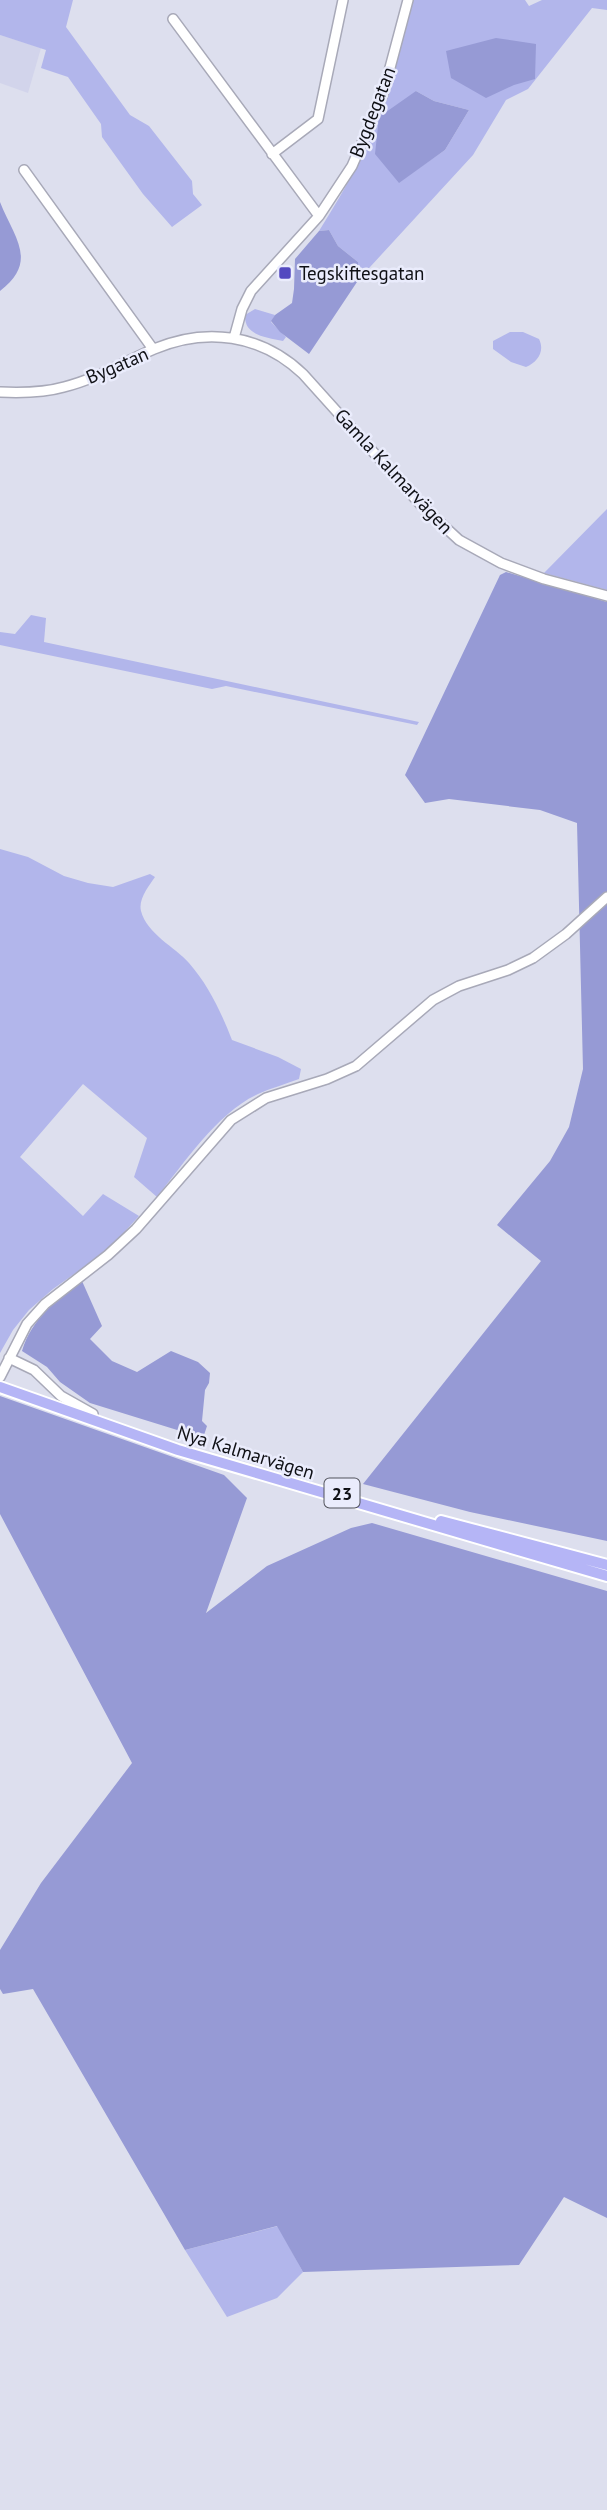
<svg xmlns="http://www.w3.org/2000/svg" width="607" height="2510" font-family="'PT Sans',sans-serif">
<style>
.built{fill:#d2d4eb}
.green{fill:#b2b6eb;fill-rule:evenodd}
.forest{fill:#969ad5}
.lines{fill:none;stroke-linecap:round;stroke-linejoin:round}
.minor-casing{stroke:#a8a9b8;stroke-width:12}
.major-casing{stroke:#fff;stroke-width:14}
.minor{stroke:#fff;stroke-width:9}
.major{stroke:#b5b5f6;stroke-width:10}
.poi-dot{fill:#5349c0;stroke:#eaecfc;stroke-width:2.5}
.labels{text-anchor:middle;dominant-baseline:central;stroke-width:5;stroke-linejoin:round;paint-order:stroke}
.shield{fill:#eaecfc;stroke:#51525a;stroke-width:2}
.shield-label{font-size:18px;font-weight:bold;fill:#0f1015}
.street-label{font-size:19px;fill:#0f1015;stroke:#eaecfc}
.poi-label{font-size:19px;fill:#0f1015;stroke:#eaecfc;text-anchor:start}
</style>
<rect width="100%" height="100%" fill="#dddfee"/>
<!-- built -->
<path class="built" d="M0,35L41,48L28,93L0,83Z"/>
<!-- green -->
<path class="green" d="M0,0H73L66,27L130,115L149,126L192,181L193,194L202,205L172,227L143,194L102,137L101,124L68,77L41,68L46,50L0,35Z
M412,0H525L529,6L542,0H607V10L592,8L528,89L506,100L473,155L359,279L358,262L338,246L329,230L319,231C346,188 371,144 387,95C397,64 404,31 412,0ZM416,91L434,101L469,110L445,150L399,182Z
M255,309L275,315L271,322L286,337L283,341C266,337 244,336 245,315Z
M510,332H523L539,339C545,351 538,362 526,367L511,362L493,349V341Z
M607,509V590L544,573Z
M31,615L46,618L44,642L419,722L417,725L226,686L212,689L0,645V632L15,634Z
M0,849L28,857L64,876L88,883L113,887L150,874L155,877C149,886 138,899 141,911C147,934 175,947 189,963C209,986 221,1012 232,1040L278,1057L301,1069L299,1079C286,1084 271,1088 258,1094C218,1112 184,1163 157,1197L134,1177L147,1138L83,1084L20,1157L83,1216L103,1194L139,1216L108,1250L53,1289L29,1310L13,1330L0,1353Z
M278,2226L303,2272L277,2298L227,2317L185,2250Z"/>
<!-- forest -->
<path class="forest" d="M496,38L536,44L535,79L514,85L486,98L451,78L446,51Z
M416,91L434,101L469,110L445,150L399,183L375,154L379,117Z
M0,202C14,238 39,261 0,291Z
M329,230L338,246L358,262L359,279L309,354L280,332L271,321L275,315L292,303L294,289L295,259L319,231Z
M506,572L607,602V1541L470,1512L363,1484L541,1261L497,1225L550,1161L569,1127L583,1069L577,823L540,810L449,799L425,803L405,775L500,575Z
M82,1281L102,1326L90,1339L112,1361L137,1372L171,1351L198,1362L210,1373L209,1383L205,1390L202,1421L207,1426L203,1438L90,1403L60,1382L47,1367L22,1351C32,1318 56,1301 82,1281Z
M0,1396L224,1475L247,1498L206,1613L267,1566L351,1528L372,1523L607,1591V2218L564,2197L519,2265L303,2272L277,2226L185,2250L33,1989L3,1994L0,1989V1950L41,1883L132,1763L0,1514Z"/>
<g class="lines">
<defs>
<path id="minor" d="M173,19L319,216
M272,154L318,119L343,0
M24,170L153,349
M234,338L242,309L251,291L319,216L352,166L383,94L408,0
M0,392C22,393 43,393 64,387C96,379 124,362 154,349C206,327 261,334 303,374L420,504L459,540L501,563L544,579L607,596
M9,1358L34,1370L61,1396L93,1414
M0,1377L27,1324L45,1304L108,1255L136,1229L231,1120L266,1098L327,1079L356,1066L433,1000L459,986L508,970L533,958L566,934L607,897"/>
<path id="major" d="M0,1387L178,1450L607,1576
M441,1521L607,1565"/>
</defs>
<!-- minor casing -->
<use href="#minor" class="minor-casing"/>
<!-- major casing -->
<use href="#major" class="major-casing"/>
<!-- minor -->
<use href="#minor" class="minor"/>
<!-- major -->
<use href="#major" class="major"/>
</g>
<!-- markers -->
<rect class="poi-dot" x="278" y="266" width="14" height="14" rx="3.5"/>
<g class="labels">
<!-- shield labels -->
<rect class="shield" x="324.5" y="1478.5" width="35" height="29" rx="5"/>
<g class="shield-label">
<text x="342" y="1493">23</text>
</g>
<!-- street labels -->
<g class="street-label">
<text transform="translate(372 112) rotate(-69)">Bygdegatan</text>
<text transform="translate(117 365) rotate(-23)">Bygatan</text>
<text transform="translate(394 471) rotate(47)">Gamla Kalmarvägen</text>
<text transform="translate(246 1452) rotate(17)">Nya Kalmarvägen</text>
</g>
<!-- poi labels -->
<g class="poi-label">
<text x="299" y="273">Tegskiftesgatan</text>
</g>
</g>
</svg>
